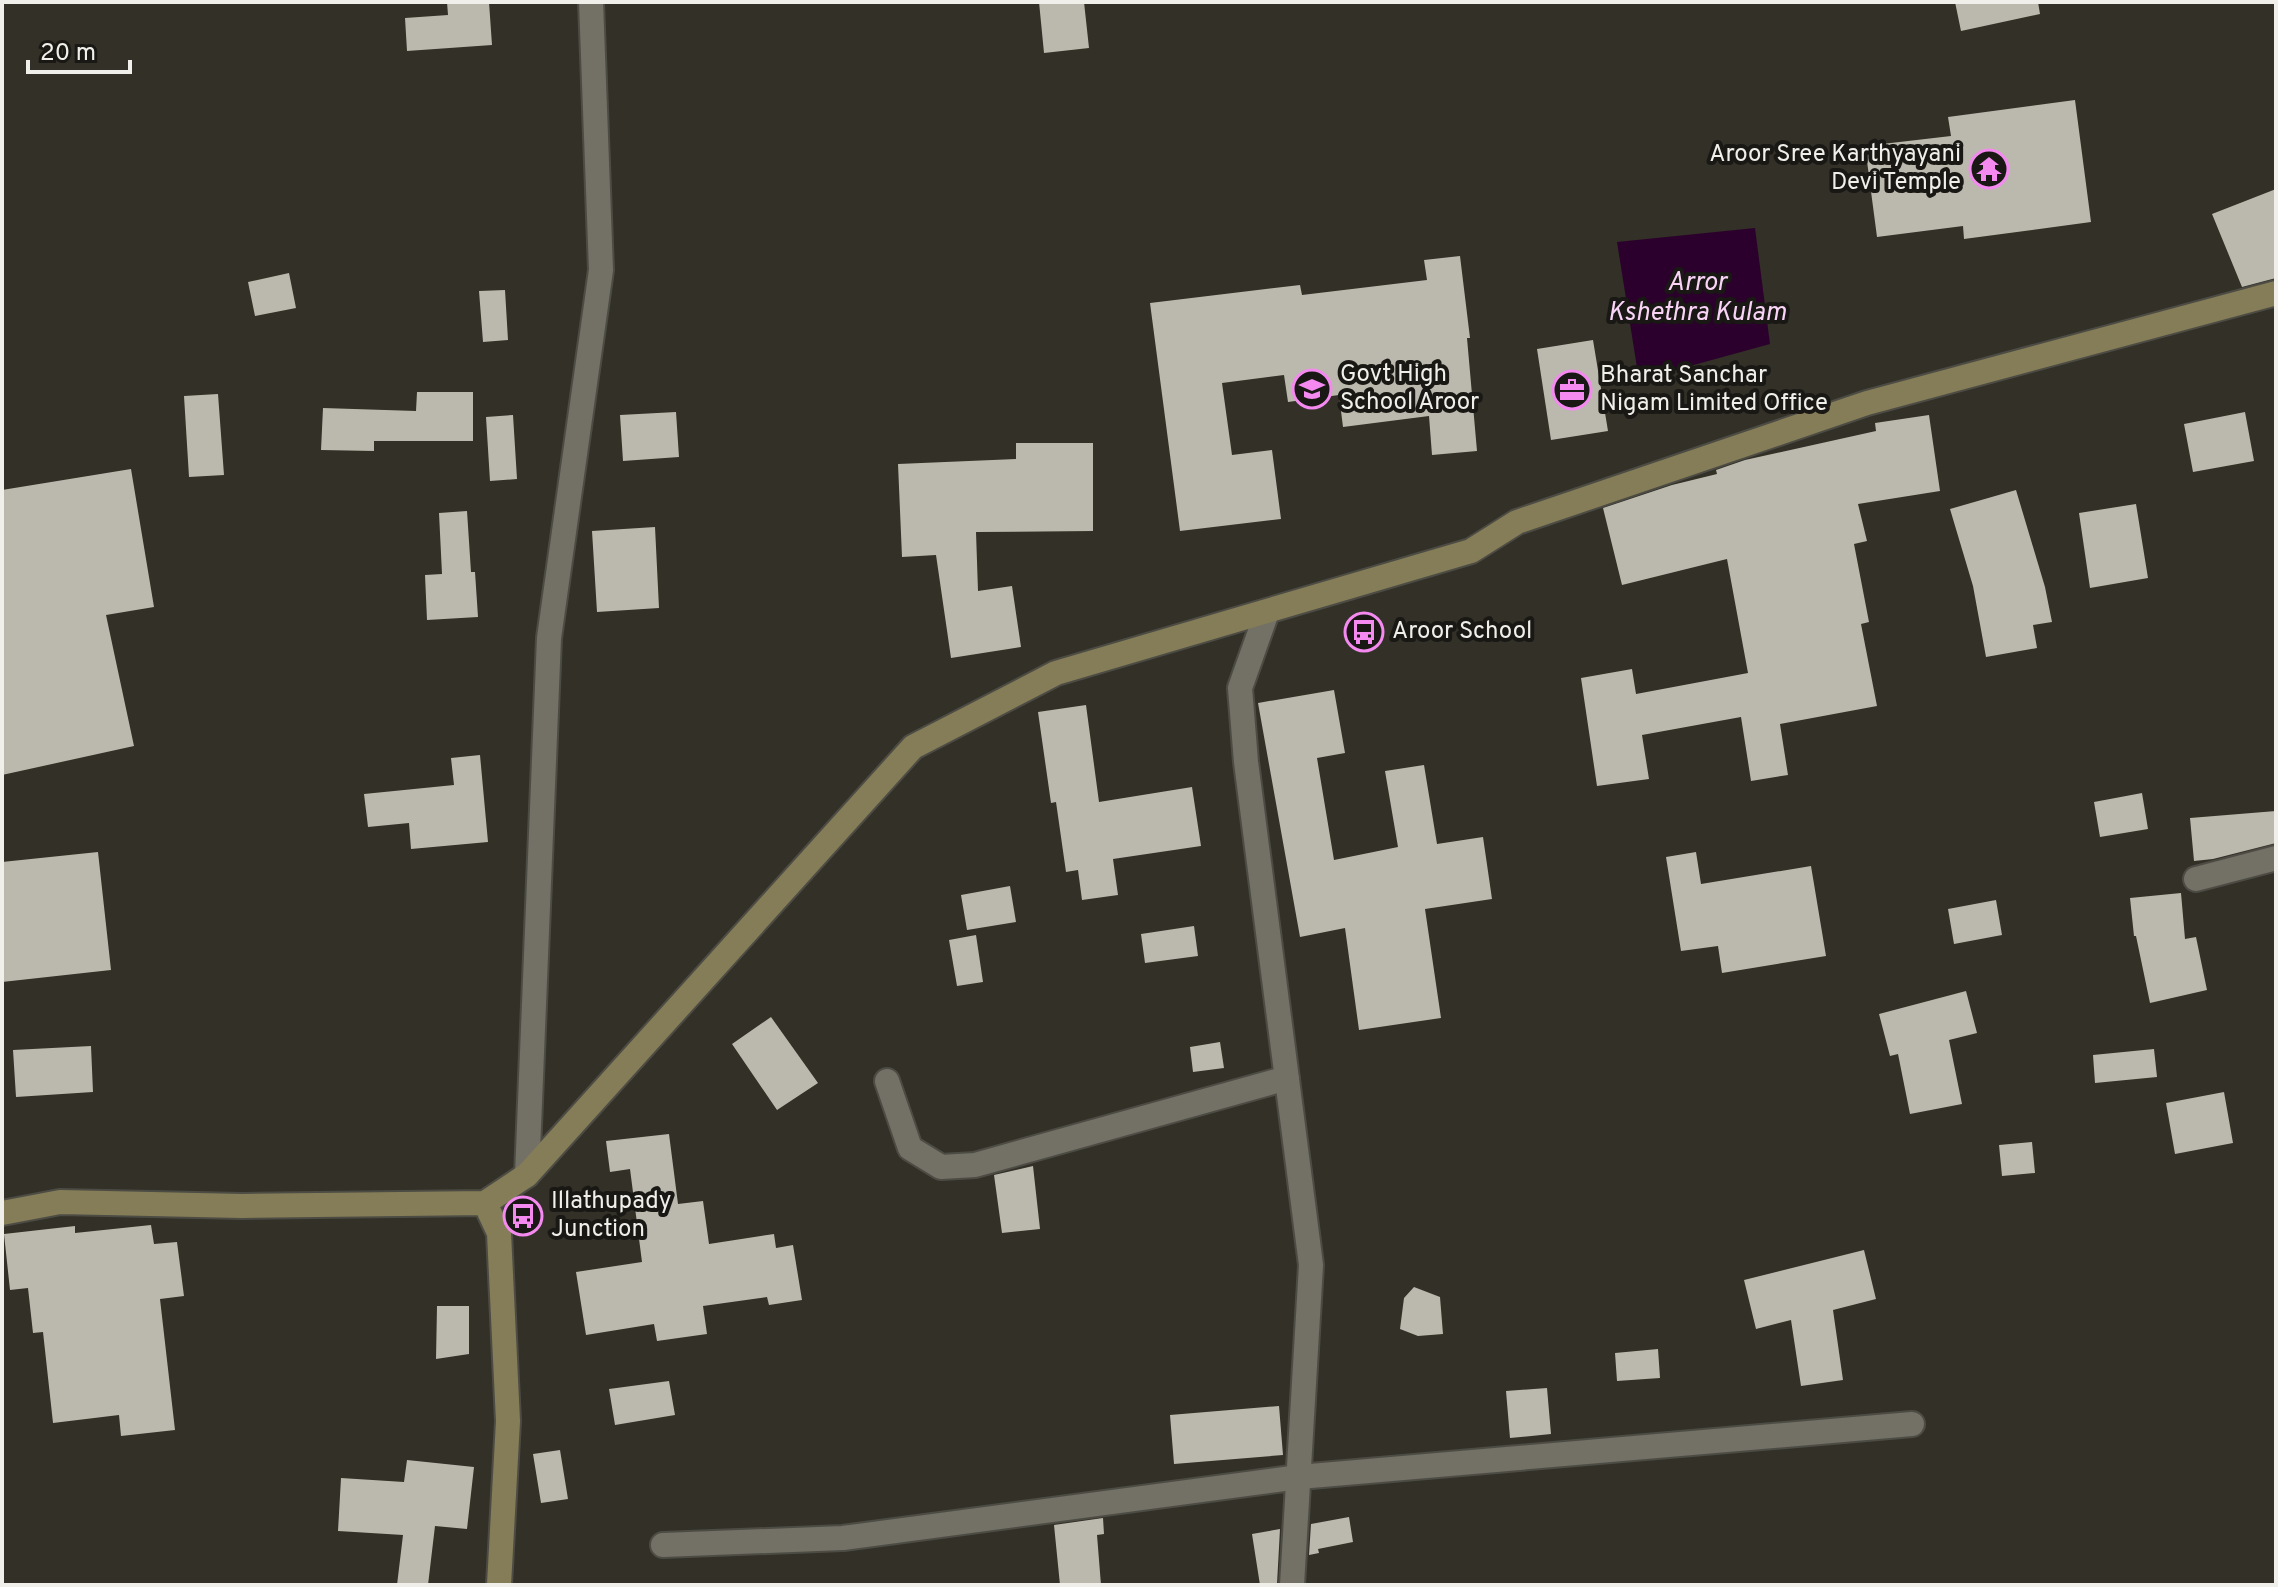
<svg xmlns="http://www.w3.org/2000/svg" width="2278" height="1587" font-family="Overpass,sans-serif">
<style>
.water{fill:#2c002c}
.building{fill:#bbb9ad}
.lines{fill:none;stroke-linecap:round;stroke-linejoin:round}
.street-casing{stroke:#4d4c44;stroke-width:28}
.secondary-casing{stroke:#4d4c44;stroke-width:28}
.street{stroke:#737066;stroke-width:24}
.secondary{stroke:#857d57;stroke-width:24}
.labels{text-anchor:middle;dominant-baseline:central;stroke-width:8;stroke-linejoin:round;paint-order:stroke}
.poi-label{font-size:24px;fill:#f0efe9;stroke:#191814;text-anchor:start}
.water-label{font-size:26px;font-style:italic;fill:#fad4f7;stroke:#191814}
</style>
<rect width="100%" height="100%" fill="#323027"/>
<!-- water -->
<path class="water" d="M1755,228L1770,344L1639,380L1617,242Z"/>
<!-- building -->
<path class="building" d="M447,2H489L492,45L407,51L405,18L448,15Z
M1039,2H1084L1089,48L1044,53Z
M1955,2H2038L2040,14L1961,31Z
M2075,100L2091,222L1964,239L1963,226L1877,237L1865,146L1951,136L1948,117Z
M2276,189V278L2242,287L2212,214Z
M1460,256L1470,338H1467L1477,451L1432,455L1429,416L1343,427L1339,395L1288,402L1284,375L1222,383L1232,455L1272,450L1281,519L1180,531L1150,303L1300,285L1302,295L1427,280L1424,260Z
M289,273L296,308L255,316L248,282Z
M505,290L508,340L483,342L479,291Z
M1593,340L1608,431L1551,440L1537,349Z
M417,392H473V441H374V451L321,450L323,408L416,411Z
M218,394L224,475L189,477L184,396Z
M676,412L679,457L623,461L620,415Z
M2245,412L2254,461L2193,472L2184,424Z
M513,415L517,479L490,481L486,417Z
M1929,415L1940,491L1858,504L1867,541L1854,544L1869,622L1861,624L1877,706L1780,724L1788,775L1751,781L1741,717L1642,735L1649,779L1597,786L1581,678L1632,669L1636,694L1748,673L1727,559L1622,585L1603,508L1672,485L1717,474L1716,470L1745,460L1876,431L1875,423Z
M1016,443H1093V531L976,532L978,591L1012,586L1021,647L951,658L936,555L902,557L898,464L1016,459Z
M131,469L154,607L106,615L134,746L2,775V490Z
M2016,490L2045,587L2052,622L2033,625L2037,648L1986,657L1973,586L1950,509Z
M2136,504L2148,578L2090,588L2079,513Z
M467,511L471,572H475L478,617L427,620L425,575L442,574L439,513Z
M655,527L659,608L597,612L592,531Z
M1334,690L1345,753L1317,758L1334,860L1398,847L1385,771L1424,765L1437,844L1483,837L1492,899L1425,909L1441,1018L1359,1030L1345,928L1300,937L1258,703Z
M1086,705L1099,802L1192,787L1201,846L1113,859L1118,895L1082,900L1078,870L1066,872L1056,802L1051,803L1038,712Z
M480,755L488,842L411,849L409,823L368,827L364,794L454,785L451,758Z
M2142,793L2148,829L2100,837L2094,802Z
M2276,811V843L2213,859L2194,861L2190,818Z
M98,852L111,970L2,982V862Z
M1696,852L1701,884L1811,866L1826,956L1722,973L1718,946L1681,951L1666,857Z
M1010,886L1016,922L967,930L961,895Z
M2181,893L2185,939L2196,937L2207,990L2150,1003L2136,936H2134L2130,898Z
M1996,900L2002,935L1954,944L1948,909Z
M1194,926L1198,956L1145,963L1141,934Z
M976,935L983,982L957,986L949,940Z
M1966,991L1977,1033L1949,1040L1962,1104L1910,1114L1898,1054L1890,1056L1879,1014Z
M771,1017L818,1083L777,1110L732,1044Z
M1220,1042L1224,1068L1193,1072L1190,1047Z
M91,1046L93,1092L16,1097L13,1050Z
M2154,1049L2157,1077L2095,1083L2093,1055Z
M2224,1092L2233,1143L2175,1154L2166,1103Z
M669,1134L678,1204L703,1201L709,1244L774,1234L776,1248L793,1245L802,1300L769,1305L767,1297L703,1306L707,1334L657,1341L654,1324L586,1335L576,1272L642,1262L630,1169L610,1172L606,1141Z
M2032,1142L2035,1173L2002,1176L1999,1145Z
M1033,1166L1040,1229L1002,1233L994,1175Z
M151,1225L154,1244L177,1242L184,1296L160,1299L175,1430L121,1436L119,1415L53,1423L43,1332L33,1333L28,1288L10,1290L4,1234L75,1226V1233Z
M1864,1250L1876,1299L1833,1310L1843,1380L1801,1386L1791,1320L1756,1329L1744,1280Z
M1414,1287L1440,1297L1443,1334L1418,1336L1400,1329L1404,1298Z
M437,1306H469V1354L436,1359Z
M1658,1349L1660,1378L1617,1381L1615,1353Z
M669,1381L675,1415L615,1425L609,1389Z
M1547,1388L1551,1434L1510,1438L1506,1391Z
M1279,1406L1283,1455L1174,1464L1170,1415Z
M560,1450L568,1499L541,1503L533,1454Z
M407,1460L474,1467L467,1529L435,1526L428,1585H397L403,1535L338,1531L341,1478L404,1482Z
M1349,1517L1353,1542L1318,1549L1319,1553L1309,1555L1311,1524Z
M1103,1518L1104,1534L1097,1535L1101,1585H1060L1054,1525Z
M1280,1529L1277,1584L1260,1585L1252,1534Z"/>
<g class="lines">
<defs>
<path id="street" d="M1267,612L1240,688L1246,762L1311,1265L1292,1585
M2196,879L2276,858
M887,1081L910,1148L941,1167L975,1165L1287,1078
M527,1175L549,638L601,270L591,2
M663,1545L843,1538L1299,1477L1912,1424"/>
<path id="secondary" d="M485,1203L499,1233L508,1421L499,1585
M2,1213L60,1202L242,1206L485,1203L527,1175L913,747L1056,673L1471,551L1517,522L1867,403L2276,293"/>
</defs>
<!-- street casing -->
<use href="#street" class="street-casing"/>
<!-- secondary casing -->
<use href="#secondary" class="secondary-casing"/>
<!-- street -->
<use href="#street" class="street"/>
<!-- secondary -->
<use href="#secondary" class="secondary"/>
</g>
<!-- icons -->
<defs>
<symbol id="temple-ring" viewBox="-11 -11 22 22"><circle r="9.5" fill="#191814" stroke="#f489f0" stroke-width="1.5"/><path d="M0-6L5-2H3V0L6.5 2.5H4V6H1.5V3h-3V6H-4V2.5H-6.5L-3 0V-2H-5Z" fill="#f489f0"/></symbol>
<symbol id="school-ring" viewBox="-11 -11 22 22"><circle r="9.5" fill="#191814" stroke="#f489f0" stroke-width="1.5"/><path d="M0-5L7-2L0 1L-7-2ZM-4 1L0 2.5L4 1V4Q0 6-4 4Z" fill="#f489f0"/></symbol>
<symbol id="office-ring" viewBox="-11 -11 22 22"><circle r="9.5" fill="#191814" stroke="#f489f0" stroke-width="1.5"/><path d="M-6-3h4V-5.5h4V-3h4V5H-6ZM-1-4.5V-3h2v-1.5ZM-6 0V1H6V0Z" fill="#f489f0"/></symbol>
<symbol id="bus-ring" viewBox="-11 -11 22 22"><circle r="9.5" fill="#191814" stroke="#f489f0" stroke-width="1.5"/><path d="M-5-6H5V4H4V6H2V4H-2V6H-4V4H-5ZM-3.5-4V0h7V-4ZM-3.5 1.2v1.5H-2V1.2ZM2 1.2v1.5H3.5V1.2Z" fill="#f489f0"/></symbol>
</defs>
<g fill-rule="evenodd">
<use href="#temple-ring" x="1967" y="147" width="44" height="44"/>
<use href="#school-ring" x="1290" y="367" width="44" height="44"/>
<use href="#office-ring" x="1550" y="368" width="44" height="44"/>
<use href="#bus-ring" x="1342" y="610" width="44" height="44"/>
<use href="#bus-ring" x="501" y="1194" width="44" height="44"/>
</g>
<g class="labels">
<!-- poi labels -->
<g class="poi-label">
<text x="1961" y="155" text-anchor="end">Aroor Sree Karthyayani<tspan x="1961" dy="28">Devi Temple</tspan></text>
<text x="1340" y="375">Govt High<tspan x="1340" dy="28">School Aroor</tspan></text>
<text x="1600" y="376">Bharat Sanchar<tspan x="1600" dy="28">Nigam Limited Office</tspan></text>
<text x="1392" y="632">Aroor School</text>
<text x="551" y="1202">Illathupady<tspan x="551" dy="28">Junction</tspan></text>
</g>
<!-- water labels -->
<g class="water-label">
<text x="1697" y="283">Arror<tspan x="1697" dy="30">Kshethra Kulam</tspan></text>
</g>
</g>
<!-- border -->
<rect width="2278" height="1587" fill="none" stroke="#f0efe9" stroke-width="8"/>
<!-- scale -->
<path d="M28 60v12h102v-12" fill="none" stroke="#f0efe9" stroke-width="4"/>
<text x="40" y="60" font-size="24" fill="#f0efe9" stroke="#191814" stroke-width="6" paint-order="stroke">20 m</text>
</svg>
